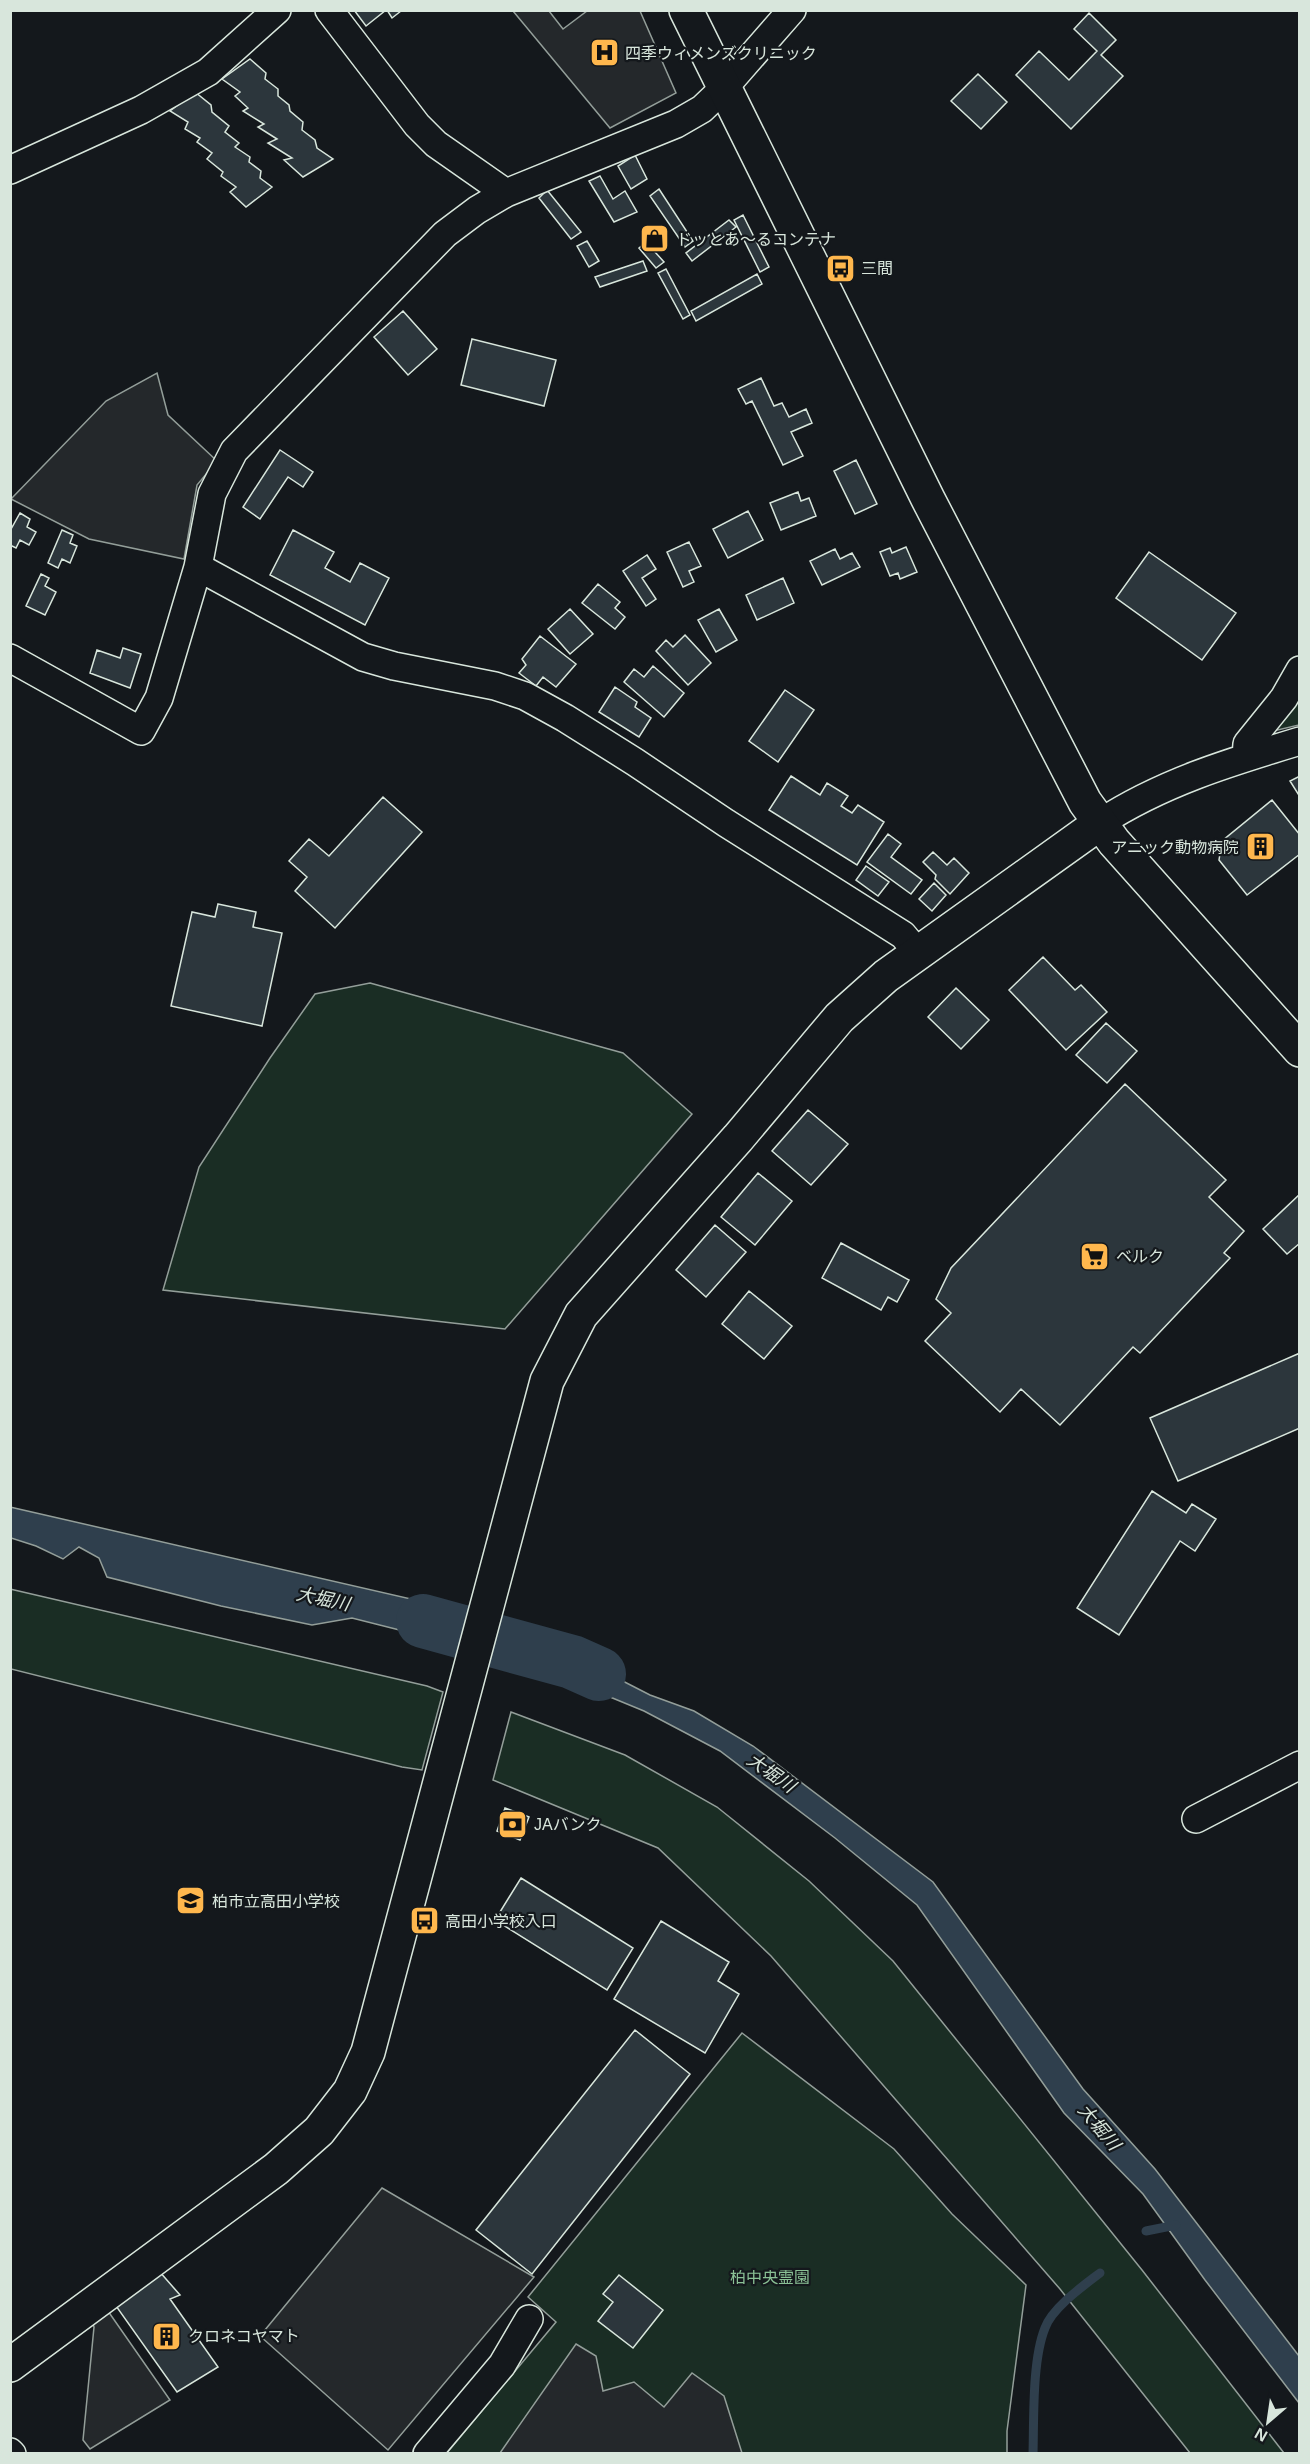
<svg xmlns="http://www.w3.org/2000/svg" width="1310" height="2464" viewBox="0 0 1310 2464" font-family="Arial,'Noto Sans JP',sans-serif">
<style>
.green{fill:#1a2d24;stroke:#939e99;stroke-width:1.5}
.parking{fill:#24282b;stroke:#939e99;stroke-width:1.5}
.water{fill:#2f3f4d;stroke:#939e99;stroke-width:1.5}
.pier{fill:#14181c;stroke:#939e99;stroke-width:1.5}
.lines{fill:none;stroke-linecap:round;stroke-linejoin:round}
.stream{stroke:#2f3f4d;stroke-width:9}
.river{stroke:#2f3f4d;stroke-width:54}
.building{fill:#2c363c;stroke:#d8e6dc;stroke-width:1.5}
.minor-casing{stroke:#d8e6dc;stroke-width:30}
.tertiary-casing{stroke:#d8e6dc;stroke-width:36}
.minor{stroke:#14181c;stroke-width:27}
.tertiary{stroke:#14181c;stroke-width:33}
.labels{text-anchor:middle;stroke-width:4.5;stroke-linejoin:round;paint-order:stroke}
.poi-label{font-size:16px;fill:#d8e6dc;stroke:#14181c;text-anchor:start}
.park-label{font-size:16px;fill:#8ac095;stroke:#14181c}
.water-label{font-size:18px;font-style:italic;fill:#d8e6dc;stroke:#14181c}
</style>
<rect width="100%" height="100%" fill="#14181c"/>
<path class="green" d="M 1299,695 L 1299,725 L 1265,733 Z
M 370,983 L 623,1053 L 692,1114 L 505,1329 L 163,1290 L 199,1167 L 270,1058 L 315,994 Z
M 10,1589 L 427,1686 L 443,1692 L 422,1770 L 402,1767 L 11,1669 Z
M 511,1712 L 625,1755 L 717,1807 L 809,1881 L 893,1961 L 1142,2270 L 1284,2453 L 1190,2453 L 1060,2289 L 771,1956 L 658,1848 L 493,1780 Z
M 742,2033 L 894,2149 L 952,2214 L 1026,2285 L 1007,2431 L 1007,2453 L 446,2454 L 556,2322 L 528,2297 Z"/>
<path class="parking" d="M 513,11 L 549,11 L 563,29 L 587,11 L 640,11 L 676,93 L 610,128 Z
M 157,373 L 168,415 L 217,461 L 197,485 L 184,559 L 89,539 L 11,499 L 106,401 Z
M 382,2188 L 534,2277 L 388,2450 L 260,2336 Z
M 101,2301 L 170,2400 L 90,2449 L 83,2440 L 94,2327 L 89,2312 Z
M 576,2344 L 596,2356 L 603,2391 L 634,2382 L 664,2407 L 692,2373 L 724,2396 L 742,2453 L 500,2453 Z"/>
<path class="water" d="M 10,1507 L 472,1613 L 463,1646 L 352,1618 L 312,1625 L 221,1606 L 107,1577 L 99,1558 L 79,1547 L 63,1559 L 36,1546 L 11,1538 Z
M 533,1635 L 650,1695 L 694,1711 L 753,1746 L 933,1882 L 1083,2089 L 1155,2169 L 1299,2356 L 1299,2403 L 1205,2280 L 1143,2194 L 1064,2113 L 917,1905 L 835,1838 L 720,1751 L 644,1711 L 525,1662 Z"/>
<path class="pier" d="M 461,1607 L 473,1610 L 462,1649 L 452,1646 Z"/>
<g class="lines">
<path class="stream" d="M 1146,2231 L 1176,2225
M 1033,2454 C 1034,2419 1032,2360 1045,2328 C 1052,2308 1083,2286 1100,2273"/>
<path class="river" d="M 423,1621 L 572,1662 L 599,1674"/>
</g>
<path class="building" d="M 354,10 L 386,10 L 366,26 Z
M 387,10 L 400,10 L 401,11 L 392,18 Z
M 1089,13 L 1116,40 L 1101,55 L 1123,76 L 1071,129 L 1016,75 L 1039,51 L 1069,80 L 1097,51 L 1074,29 Z
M 250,59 L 266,73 L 265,79 L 278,89 L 278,96 L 289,105 L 290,111 L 303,122 L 302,130 L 315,140 L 317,148 L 333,159 L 303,177 L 284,160 L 292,158 L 268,143 L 277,139 L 258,127 L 264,124 L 243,111 L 248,108 L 235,96 L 240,92 L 222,79 Z
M 978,74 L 1007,102 L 981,129 L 951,101 Z
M 195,92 L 211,105 L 212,112 L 229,126 L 225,132 L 239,143 L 235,147 L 250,157 L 249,162 L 261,171 L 260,178 L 272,187 L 246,207 L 230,192 L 236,187 L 221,176 L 223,172 L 207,159 L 212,153 L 197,142 L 200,138 L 185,129 L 188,122 L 170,111 Z
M 635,155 L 647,179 L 631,189 L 618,166 Z
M 600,176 L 613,199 L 625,191 L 637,212 L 614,222 L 589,181 Z
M 659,189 L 693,241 L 685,247 L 650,196 Z
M 547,190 L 581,232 L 571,239 L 539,198 Z
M 743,215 L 769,267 L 760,272 L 734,220 Z
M 729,220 L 736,227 L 692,261 L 686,253 Z
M 587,241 L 599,261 L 589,267 L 577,246 Z
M 646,242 L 664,262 L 656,268 L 639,248 Z
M 643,261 L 647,271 L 600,287 L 595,277 Z
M 666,269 L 690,315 L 683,319 L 658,273 Z
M 757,274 L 762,284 L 696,321 L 691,311 Z
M 403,311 L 437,349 L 408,375 L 374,337 Z
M 472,339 L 556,360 L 544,406 L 461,385 Z
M 761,378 L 774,406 L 782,403 L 789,417 L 806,409 L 812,423 L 791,432 L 803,456 L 783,465 L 752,401 L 746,404 L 738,389 Z
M 280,450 L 313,472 L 303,487 L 288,477 L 260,519 L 243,507 Z
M 856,460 L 877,504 L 855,514 L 834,471 Z
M 798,492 L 801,501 L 809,498 L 816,516 L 781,530 L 770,503 Z
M 748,511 L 763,540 L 728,558 L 713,529 Z
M 20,513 L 30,519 L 27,527 L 36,532 L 29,545 L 20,540 L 16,548 L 10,545 L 10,531 Z
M 62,530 L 73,535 L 70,543 L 77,546 L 70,563 L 62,559 L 58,568 L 48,563 Z
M 293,530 L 334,552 L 325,568 L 350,582 L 360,563 L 389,578 L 365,625 L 270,575 Z
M 689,542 L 701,566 L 689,571 L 694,582 L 683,587 L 667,552 Z
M 906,547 L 917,572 L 900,579 L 898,573 L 890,576 L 880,552 L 890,548 L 892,553 Z
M 835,549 L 840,559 L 852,553 L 860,567 L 822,585 L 810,561 Z
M 1149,552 L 1236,613 L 1202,660 L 1116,598 Z
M 647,555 L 656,569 L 642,578 L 656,599 L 646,606 L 623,571 Z
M 41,574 L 49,578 L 45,586 L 56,592 L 45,615 L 26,606 Z
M 783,578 L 794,603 L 757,620 L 746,595 Z
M 598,584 L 620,602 L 615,608 L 625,617 L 615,629 L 582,603 Z
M 570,609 L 593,634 L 570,654 L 548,629 Z
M 719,609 L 737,640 L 716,652 L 698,620 Z
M 685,635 L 711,663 L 688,685 L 656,651 L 666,640 L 673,647 Z
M 540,636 L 576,664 L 556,687 L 543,677 L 536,686 L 519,673 L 526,665 L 522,659 Z
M 123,648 L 141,654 L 130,688 L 90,673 L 97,650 L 120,658 Z
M 653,666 L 684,693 L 664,717 L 624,682 L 634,669 L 644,677 Z
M 615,687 L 637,702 L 635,707 L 651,718 L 639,737 L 599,712 Z
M 785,690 L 814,710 L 778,762 L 749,741 Z
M 791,776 L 820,795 L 827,783 L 848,796 L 841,806 L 852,813 L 858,805 L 884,822 L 857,865 L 769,810 Z
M 1300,776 L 1300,797 L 1290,781 Z
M 383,797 L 422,832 L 335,928 L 295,891 L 307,877 L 289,861 L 309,839 L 329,856 Z
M 1272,800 L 1300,835 L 1300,854 L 1247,895 L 1219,860 L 1222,841 Z
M 888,834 L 901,844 L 891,857 L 922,880 L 911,894 L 867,862 Z
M 933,852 L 947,865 L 954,858 L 969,873 L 950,894 L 935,879 L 936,875 L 923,862 Z
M 866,866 L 889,882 L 878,896 L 856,880 Z
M 934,883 L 946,895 L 932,911 L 919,899 Z
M 218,904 L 256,912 L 253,927 L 282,933 L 262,1026 L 171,1006 L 192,912 L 215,917 Z
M 1043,957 L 1075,990 L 1081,985 L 1107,1012 L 1066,1050 L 1009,990 Z
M 956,988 L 989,1020 L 961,1049 L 928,1017 Z
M 1106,1023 L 1137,1051 L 1107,1083 L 1076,1055 Z
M 1125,1084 L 1226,1180 L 1209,1197 L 1244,1231 L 1224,1253 L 1230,1258 L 1140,1353 L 1133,1347 L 1060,1425 L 1021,1389 L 1000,1412 L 925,1341 L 951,1313 L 936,1299 L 951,1268 Z
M 808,1110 L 848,1144 L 811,1185 L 772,1151 Z
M 758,1173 L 792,1201 L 755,1245 L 721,1217 Z
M 1300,1194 L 1300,1243 L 1287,1254 L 1263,1229 Z
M 715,1225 L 746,1252 L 706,1297 L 676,1270 Z
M 841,1243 L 909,1280 L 897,1302 L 888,1297 L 881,1310 L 822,1278 Z
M 749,1291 L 792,1326 L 764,1359 L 722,1324 Z
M 1300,1353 L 1300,1428 L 1178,1481 L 1150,1418 Z
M 1152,1491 L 1186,1513 L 1192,1504 L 1216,1519 L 1195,1551 L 1180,1541 L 1119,1635 L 1077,1608 Z
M 505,1808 L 529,1817 L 520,1840 L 497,1831 Z
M 521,1878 L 633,1948 L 607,1990 L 495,1920 Z
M 661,1921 L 729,1962 L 718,1981 L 739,1994 L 705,2053 L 614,1999 Z
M 635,2030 L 690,2074 L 532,2274 L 476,2230 Z
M 159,2271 L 180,2295 L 170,2299 L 218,2367 L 177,2392 L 116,2306 Z
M 619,2275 L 663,2310 L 633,2348 L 598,2321 L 613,2302 L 603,2294 Z"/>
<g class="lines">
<defs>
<path id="minor" d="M 329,10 L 417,125 L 436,144 L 506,193
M 10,170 L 141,110 L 208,72 L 277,10
M 198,567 L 363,657 L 394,666 L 495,686 L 525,696 L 565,718 L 635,762 L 726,823 L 903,935 L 918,953
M 10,658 L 141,731 L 159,698 L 198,567 L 212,494 L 234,451 L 445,234 L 477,210 L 506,193 L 676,124 L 702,109 L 723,89 L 792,10
M 1246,757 L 1247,744 L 1284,698 L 1300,670
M 1100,823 C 1161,783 1230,762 1300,741
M 1196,1819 L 1300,1765
M 10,2452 L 12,2454
M 427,2454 L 502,2365 L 529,2319"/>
<path id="tertiary" d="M 686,10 L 928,499 L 1085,802 L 1114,842 L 1300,1050
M 10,2365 L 276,2169 L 319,2131 L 350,2091 L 368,2052 L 547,1381 L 581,1315 L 738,1138 L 839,1018 L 886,976 L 1100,823"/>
</defs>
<use href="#minor" class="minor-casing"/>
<use href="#tertiary" class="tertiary-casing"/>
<use href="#minor" class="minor"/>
<use href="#tertiary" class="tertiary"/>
</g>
<defs>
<symbol id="hospital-square" viewBox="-11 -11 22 22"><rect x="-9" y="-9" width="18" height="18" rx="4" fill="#ffb74d" stroke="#14181c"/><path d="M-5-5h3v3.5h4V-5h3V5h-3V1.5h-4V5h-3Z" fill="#111"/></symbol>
<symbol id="shop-square" viewBox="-11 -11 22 22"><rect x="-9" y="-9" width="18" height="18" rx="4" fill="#ffb74d" stroke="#14181c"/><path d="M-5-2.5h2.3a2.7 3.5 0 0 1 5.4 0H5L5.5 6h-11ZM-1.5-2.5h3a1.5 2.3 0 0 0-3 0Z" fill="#111"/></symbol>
<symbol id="bus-square" viewBox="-11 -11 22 22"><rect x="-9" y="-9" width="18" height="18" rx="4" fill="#ffb74d" stroke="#14181c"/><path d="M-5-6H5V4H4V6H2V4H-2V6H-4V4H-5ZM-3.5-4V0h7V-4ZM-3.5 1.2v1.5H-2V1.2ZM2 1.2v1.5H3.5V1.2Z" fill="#111"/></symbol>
<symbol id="building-square" viewBox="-11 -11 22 22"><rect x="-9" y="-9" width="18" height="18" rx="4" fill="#ffb74d" stroke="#14181c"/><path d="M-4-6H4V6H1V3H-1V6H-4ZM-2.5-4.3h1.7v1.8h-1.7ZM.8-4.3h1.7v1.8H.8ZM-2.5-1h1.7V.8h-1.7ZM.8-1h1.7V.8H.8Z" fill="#111"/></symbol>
<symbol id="supermarket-square" viewBox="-11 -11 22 22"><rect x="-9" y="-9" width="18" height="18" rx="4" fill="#ffb74d" stroke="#14181c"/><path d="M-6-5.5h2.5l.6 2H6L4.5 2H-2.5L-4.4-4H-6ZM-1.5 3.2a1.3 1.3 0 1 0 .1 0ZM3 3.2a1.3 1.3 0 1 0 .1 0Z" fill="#111"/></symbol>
<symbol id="bank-square" viewBox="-11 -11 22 22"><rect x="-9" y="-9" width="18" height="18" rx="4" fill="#ffb74d" stroke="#14181c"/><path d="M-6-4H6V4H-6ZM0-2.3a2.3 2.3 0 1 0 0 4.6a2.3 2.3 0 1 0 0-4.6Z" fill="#111"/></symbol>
<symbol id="school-square" viewBox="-11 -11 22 22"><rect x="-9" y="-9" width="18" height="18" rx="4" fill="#ffb74d" stroke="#14181c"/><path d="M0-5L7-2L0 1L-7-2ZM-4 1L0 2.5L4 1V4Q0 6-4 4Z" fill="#111"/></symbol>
</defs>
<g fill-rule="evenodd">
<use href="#hospital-square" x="588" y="36" width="33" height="33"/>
<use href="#shop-square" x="638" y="222" width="33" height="33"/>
<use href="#bus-square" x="824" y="252" width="33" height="33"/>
<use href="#building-square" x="1244" y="830" width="33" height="33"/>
<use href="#supermarket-square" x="1078" y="1240" width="33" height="33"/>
<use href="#bank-square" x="496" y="1808" width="33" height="33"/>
<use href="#school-square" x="174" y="1884" width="33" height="33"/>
<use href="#bus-square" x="408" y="1904" width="33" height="33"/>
<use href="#building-square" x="150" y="2320" width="33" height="33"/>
</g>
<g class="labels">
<g class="poi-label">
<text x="625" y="59">四季ウィメンズクリニック</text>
<text x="676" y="245">ドッとあ〜るコンテナ</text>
<text x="861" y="274">三間</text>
<text x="1239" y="853" text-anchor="end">アニック動物病院</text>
<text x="1116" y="1262">ベルク</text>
<text x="534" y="1830">JAバンク</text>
<text x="212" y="1907">柏市立高田小学校</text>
<text x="445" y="1927">高田小学校入口</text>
<text x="188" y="2342">クロネコヤマト</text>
</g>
<g class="park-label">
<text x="770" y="2283">柏中央霊園</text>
</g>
<g class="water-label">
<text transform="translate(323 1599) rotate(12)" y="6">大堀川</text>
<text transform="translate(771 1773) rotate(35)" y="6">大堀川</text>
<text transform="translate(1099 2127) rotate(50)" y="6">大堀川</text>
</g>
</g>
<rect width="1310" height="2464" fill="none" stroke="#d8e6dc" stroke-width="24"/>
<g transform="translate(1268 2422) rotate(209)" stroke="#14181c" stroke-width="4.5" paint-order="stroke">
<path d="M0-4.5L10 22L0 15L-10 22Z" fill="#d8e6dc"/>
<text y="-9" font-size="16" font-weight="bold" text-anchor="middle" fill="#d8e6dc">N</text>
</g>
</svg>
